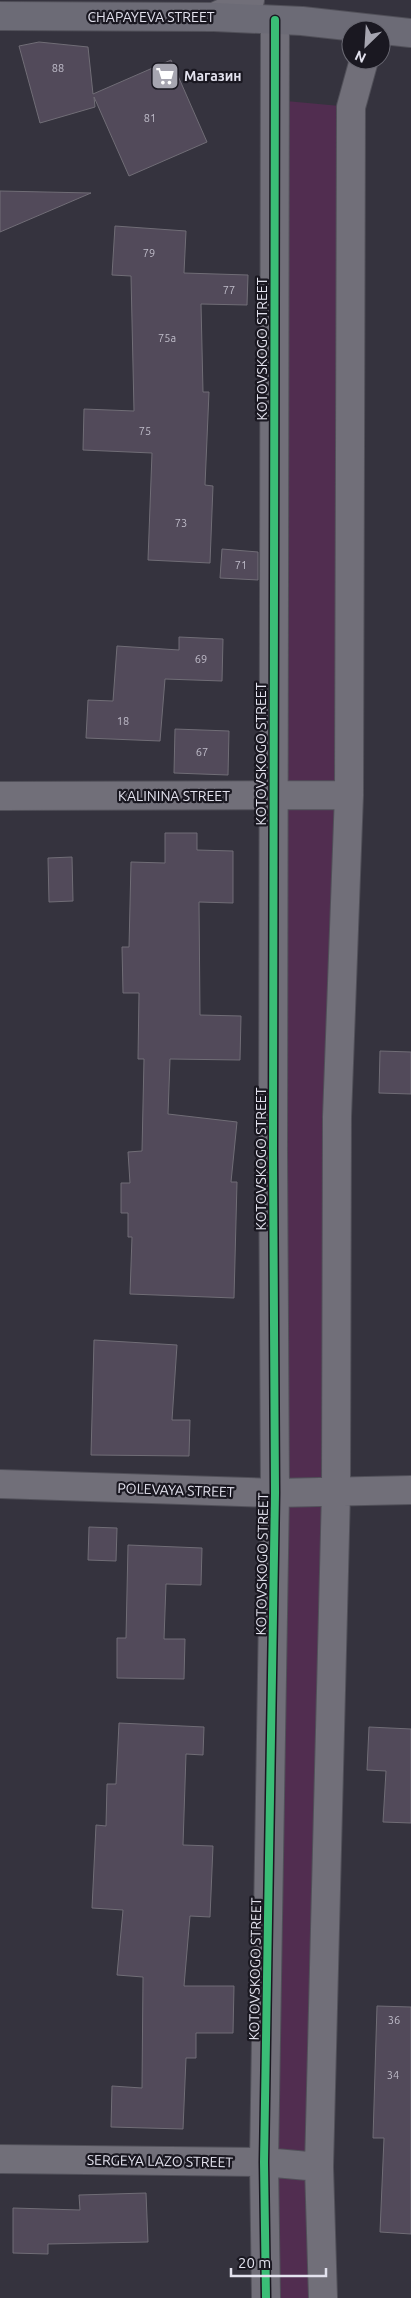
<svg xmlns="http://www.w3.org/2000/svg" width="411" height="2298" viewBox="0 0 411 2298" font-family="Ubuntu,sans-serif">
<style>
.green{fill:#512d50}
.building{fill:#524a5a;stroke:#706d76}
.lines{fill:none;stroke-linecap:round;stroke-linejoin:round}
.street-casing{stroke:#515059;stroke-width:30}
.secondary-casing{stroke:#515059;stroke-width:30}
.street{stroke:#716f79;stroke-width:28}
.secondary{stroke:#6c6b76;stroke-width:28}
.cycleway-casing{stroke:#1a1821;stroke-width:11}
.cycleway{stroke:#3abd76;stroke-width:8}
.labels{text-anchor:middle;stroke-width:4.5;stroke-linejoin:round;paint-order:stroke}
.number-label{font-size:11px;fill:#bfbcc9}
.street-label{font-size:14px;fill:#e3e2ee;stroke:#1a1821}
.poi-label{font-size:14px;font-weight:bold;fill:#e3e2ee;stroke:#1a1821;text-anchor:start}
</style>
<rect width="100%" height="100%" fill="#35333e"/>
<path class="green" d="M 275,100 L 351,107 L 323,2298 L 265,2298 Z"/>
<path class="building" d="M 39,42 L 88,47 L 93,94 L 171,60 L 207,142 L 129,176 L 94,97 L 95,107 L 40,123 L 19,46 Z
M 0,191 L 91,193 L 0,232 Z
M 115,226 L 186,231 L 184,273 L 248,275 L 247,305 L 201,304 L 203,392 L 209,392 L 205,485 L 213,486 L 210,563 L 148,560 L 152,453 L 83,450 L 84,409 L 134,411 L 131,276 L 112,275 Z
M 222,549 L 258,552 L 258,580 L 220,578 Z
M 179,637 L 223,639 L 222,681 L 165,679 L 160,741 L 86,738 L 88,700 L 113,701 L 117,646 L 179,650 Z
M 175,729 L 229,731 L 228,775 L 174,773 Z
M 165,833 L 197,833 L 197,850 L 233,851 L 233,903 L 199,902 L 200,1015 L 241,1016 L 240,1060 L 170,1059 L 168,1114 L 237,1122 L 231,1182 L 237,1182 L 234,1298 L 130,1294 L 132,1237 L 128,1237 L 128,1213 L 121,1213 L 121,1183 L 130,1183 L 128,1152 L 142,1151 L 144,1059 L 138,1059 L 139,993 L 123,993 L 122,947 L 129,947 L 131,862 L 165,863 Z
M 72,857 L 73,901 L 49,902 L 48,858 Z
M 380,1051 L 411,1052 L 411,1094 L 379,1093 Z
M 94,1340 L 177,1345 L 172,1420 L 190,1420 L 189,1456 L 91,1455 Z
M 89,1527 L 117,1528 L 116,1561 L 88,1560 Z
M 128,1545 L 202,1548 L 201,1585 L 166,1584 L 164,1639 L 185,1639 L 184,1679 L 117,1678 L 117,1638 L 126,1638 Z
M 119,1723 L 204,1727 L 203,1755 L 186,1754 L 183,1845 L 213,1846 L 210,1917 L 190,1916 L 184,1986 L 234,1986 L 233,2033 L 196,2033 L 196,2058 L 186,2058 L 183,2129 L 111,2127 L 112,2086 L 142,2088 L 143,1977 L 117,1975 L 123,1910 L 92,1908 L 96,1825 L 106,1826 L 107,1784 L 116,1784 Z
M 369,1727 L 411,1729 L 411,1823 L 383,1822 L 386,1771 L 367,1770 Z
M 377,2006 L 411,2007 L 411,2234 L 380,2232 L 384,2138 L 373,2138 Z
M 146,2193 L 148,2242 L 48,2244 L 48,2254 L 13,2253 L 13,2208 L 80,2210 L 79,2195 Z"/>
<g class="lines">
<defs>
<path id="street" d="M 214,17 L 250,0
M 0,796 L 349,795
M 0,1484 L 275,1493 L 411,1490
M 0,2159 L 264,2162 L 319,2167
M 266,2298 L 264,2162 L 275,1493 L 273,1151 L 275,20
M 323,2298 L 319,2167 L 336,1492 L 337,1117 L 349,795 L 351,107 L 364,60"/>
<path id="secondary" d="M 0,16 L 214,17 L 302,21 L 411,33"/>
</defs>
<use href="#street" class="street-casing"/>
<use href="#secondary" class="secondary-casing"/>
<use href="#street" class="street"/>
<use href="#secondary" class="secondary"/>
<defs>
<path id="cycleway" d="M 266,2298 L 264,2162 L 275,1493 L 273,1151 L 275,20"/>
</defs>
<use href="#cycleway" class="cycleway-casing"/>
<use href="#cycleway" class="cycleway"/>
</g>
<defs>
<symbol id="supermarket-square" viewBox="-11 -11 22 22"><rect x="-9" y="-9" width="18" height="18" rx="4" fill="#a6a5b0" stroke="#1a1821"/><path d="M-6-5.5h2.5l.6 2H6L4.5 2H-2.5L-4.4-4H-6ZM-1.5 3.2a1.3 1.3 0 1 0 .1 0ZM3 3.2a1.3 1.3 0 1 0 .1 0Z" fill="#fff"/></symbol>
</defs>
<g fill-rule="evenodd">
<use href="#supermarket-square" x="149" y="60" width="32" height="32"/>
</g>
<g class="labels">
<g class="number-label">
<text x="58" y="72">88</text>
<text x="150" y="122">81</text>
<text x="149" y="257">79</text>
<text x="229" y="294">77</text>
<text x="167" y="342">75а</text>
<text x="145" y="435">75</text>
<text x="181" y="527">73</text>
<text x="241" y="569">71</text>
<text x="201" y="663">69</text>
<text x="123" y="725">18</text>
<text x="202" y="756">67</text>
<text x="394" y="2024">36</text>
<text x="393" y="2079">34</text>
</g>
<g class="street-label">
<text x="151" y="22">CHAPAYEVA STREET</text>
<text transform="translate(262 349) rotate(-90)" y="5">KOTOVSKOGO STREET</text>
<text transform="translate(261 754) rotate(-90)" y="5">KOTOVSKOGO STREET</text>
<text x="174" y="801">KALININA STREET</text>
<text transform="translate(261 1159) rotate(-90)" y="5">KOTOVSKOGO STREET</text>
<text transform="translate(176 1490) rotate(2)" y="5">POLEVAYA STREET</text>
<text transform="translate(262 1564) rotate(-89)" y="5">KOTOVSKOGO STREET</text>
<text transform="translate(255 1969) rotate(-89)" y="5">KOTOVSKOGO STREET</text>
<text transform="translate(160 2161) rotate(1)" y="5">SERGEYA LAZO STREET</text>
</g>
<g class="poi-label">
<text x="184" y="81">Магазин</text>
</g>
</g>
<g transform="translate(366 45) rotate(205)"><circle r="24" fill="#1a1821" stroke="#6a6973"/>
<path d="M0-4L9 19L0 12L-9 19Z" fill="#a6a5b0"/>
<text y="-8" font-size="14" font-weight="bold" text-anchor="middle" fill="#e3e2ee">N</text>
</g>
<path d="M231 2268v8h95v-8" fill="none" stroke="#e3e2ee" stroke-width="2.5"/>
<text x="238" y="2268" font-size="15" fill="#e3e2ee" stroke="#1a1821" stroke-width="4" paint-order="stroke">20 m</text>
</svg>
